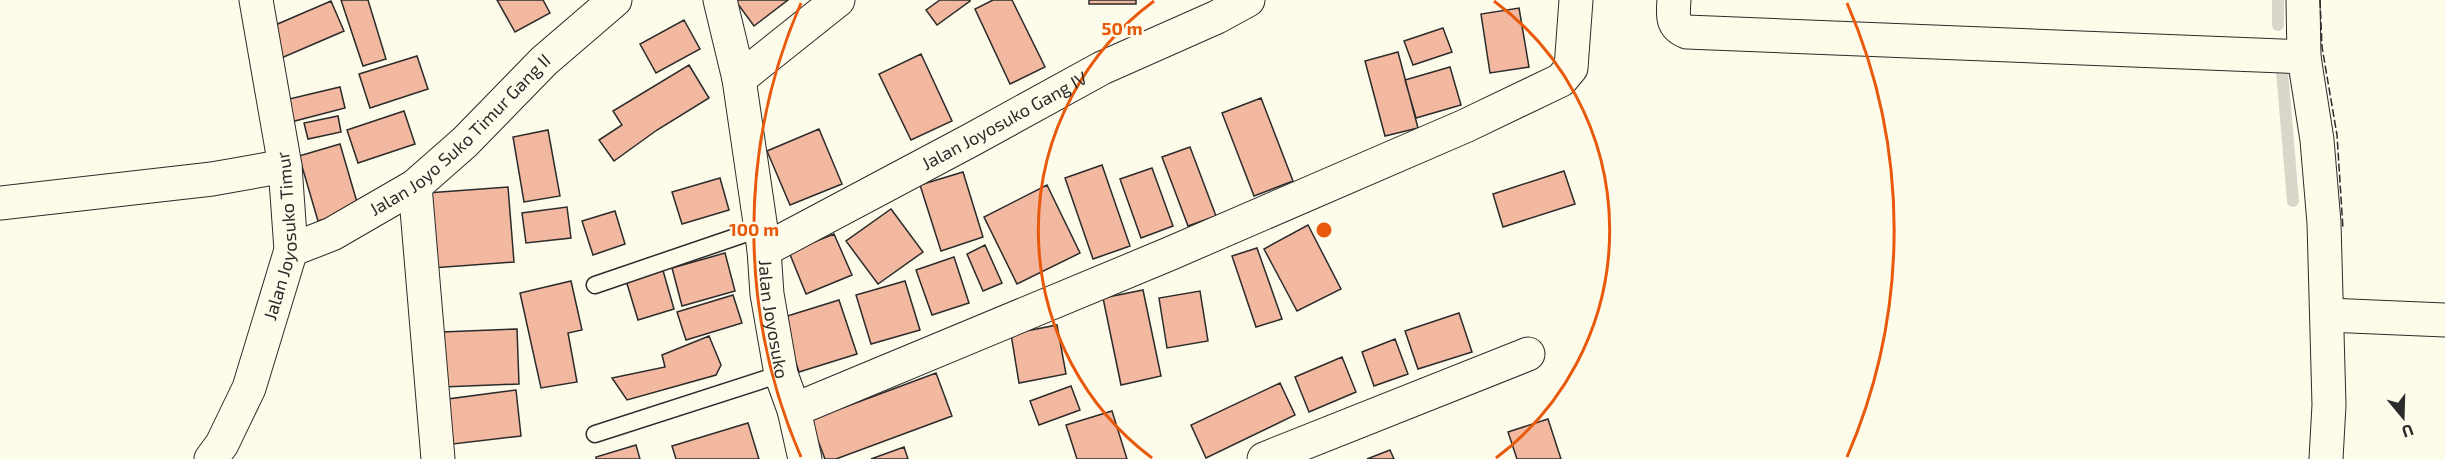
<svg xmlns="http://www.w3.org/2000/svg" width="2445" height="459" viewBox="0 0 2445 459" font-family="'Exo 2',sans-serif">
<style>
.lines{fill:none;stroke-linecap:round;stroke-linejoin:round}
.stream{stroke:#d8d7c9;stroke-width:12}
.building{fill:#f2b8a0;stroke:#2b2b2b;stroke-width:1.5}
.service-casing{stroke:#2b2b2b;stroke-width:19}
.minor-casing{stroke:#2b2b2b;stroke-width:35}
.service{stroke:#fdfbea;stroke-width:16}
.minor{stroke:#fdfbea;stroke-width:33}
.fence{stroke:#2b2b2b;stroke-width:1.5;stroke-dasharray:8 3;stroke-linecap:butt}
.ring{fill:none;stroke:#e8590c;stroke-width:3}
.labels{text-anchor:middle;stroke-width:4.5;stroke-linejoin:round;paint-order:stroke}
.street-label{font-size:18px;fill:#2b2b2b;stroke:#fdfbea}
.centre{fill:#e8590c;stroke:#fdfbea;stroke-width:3}
.ring-label{font-size:18px;text-anchor:middle;font-weight:bold;fill:#e8590c;stroke:#fdfbea;stroke-width:4.5;stroke-linejoin:round;paint-order:stroke}
</style>
<rect width="100%" height="100%" fill="#fdfbea"/>
<g class="lines">
<path class="stream" d="M 2278,0 L 2278,25
M 2282,71 L 2293,201"/>
</g>
<path class="building" d="M 341,0 L 368,0 L 386,59 L 363,66 Z
M 497,0 L 543,0 L 550,13 L 515,32 Z
M 735,0 L 788,0 L 754,26 Z
M 940,0 L 970,0 L 970,1 L 937,25 L 926,10 Z
M 993,0 L 1012,0 L 1045,67 L 1010,84 L 975,9 Z
M 1089,0 L 1136,0 L 1136,4 L 1089,4 Z
M 331,1 L 344,31 L 279,59 L 266,29 Z
M 1519,8 L 1529,67 L 1490,73 L 1481,14 Z
M 684,20 L 700,49 L 656,73 L 640,44 Z
M 1443,28 L 1452,52 L 1413,65 L 1404,41 Z
M 1398,52 L 1418,128 L 1385,136 L 1365,61 Z
M 921,54 L 952,121 L 911,140 L 879,74 Z
M 417,56 L 428,89 L 370,108 L 359,74 Z
M 689,65 L 709,98 L 657,130 L 614,161 L 599,140 L 622,125 L 613,111 Z
M 1450,67 L 1461,105 L 1416,118 L 1405,80 Z
M 340,87 L 345,108 L 291,122 L 285,100 Z
M 1261,98 L 1293,181 L 1254,196 L 1222,113 Z
M 404,111 L 415,144 L 358,163 L 347,130 Z
M 338,116 L 341,132 L 308,139 L 304,123 Z
M 819,129 L 842,184 L 790,205 L 767,151 Z
M 548,130 L 560,196 L 524,202 L 513,137 Z
M 340,144 L 359,209 L 318,221 L 299,156 Z
M 1190,147 L 1216,216 L 1188,226 L 1162,157 Z
M 1102,165 L 1130,246 L 1093,259 L 1065,178 Z
M 1152,168 L 1173,226 L 1141,238 L 1120,179 Z
M 1564,171 L 1575,204 L 1503,227 L 1493,194 Z
M 963,172 L 983,237 L 941,251 L 920,185 Z
M 720,178 L 729,210 L 682,224 L 672,192 Z
M 1047,185 L 1080,253 L 1017,284 L 984,217 Z
M 508,187 L 514,262 L 432,268 L 427,193 Z
M 567,207 L 571,238 L 526,243 L 522,213 Z
M 891,209 L 923,252 L 878,284 L 846,241 Z
M 615,211 L 625,244 L 593,255 L 582,221 Z
M 1308,225 L 1341,289 L 1297,311 L 1264,249 Z
M 834,234 L 852,275 L 806,294 L 789,252 Z
M 985,245 L 1002,283 L 983,291 L 967,254 Z
M 1257,248 L 1282,319 L 1256,327 L 1232,256 Z
M 725,253 L 735,291 L 682,306 L 672,268 Z
M 954,257 L 969,303 L 932,315 L 916,270 Z
M 662,267 L 674,309 L 638,320 L 625,277 Z
M 571,281 L 582,330 L 568,333 L 577,382 L 541,388 L 520,293 Z
M 905,281 L 920,330 L 871,344 L 856,295 Z
M 1143,290 L 1161,376 L 1121,385 L 1103,298 Z
M 1200,291 L 1208,341 L 1167,348 L 1159,298 Z
M 733,295 L 742,323 L 686,340 L 677,312 Z
M 839,300 L 857,354 L 799,372 L 781,318 Z
M 1459,313 L 1472,352 L 1418,369 L 1405,331 Z
M 1057,325 L 1066,374 L 1019,383 L 1011,334 Z
M 517,329 L 519,384 L 443,387 L 442,332 Z
M 709,336 L 721,365 L 716,375 L 627,400 L 612,378 L 665,367 L 662,355 Z
M 1395,339 L 1408,374 L 1374,386 L 1362,352 Z
M 1342,357 L 1356,392 L 1309,412 L 1295,377 Z
M 936,373 L 952,416 L 836,459 L 825,459 L 810,420 Z
M 1280,383 L 1295,415 L 1206,458 L 1191,425 Z
M 1071,386 L 1080,410 L 1039,425 L 1030,401 Z
M 516,390 L 521,436 L 453,444 L 448,399 Z
M 1112,411 L 1127,459 L 1077,459 L 1066,425 Z
M 1548,419 L 1561,459 L 1517,459 L 1508,432 Z
M 748,423 L 759,459 L 676,459 L 672,446 Z
M 636,445 L 640,459 L 596,459 L 596,457 Z
M 904,447 L 908,459 L 871,459 Z
M 1390,450 L 1394,459 L 1367,459 Z"/>
<g class="lines">
<defs>
<path id="service" d="M 595,285 L 759,229
M 595,434 L 781,374"/>
<g id="minor">
<path id="s1" d="M 720,0 L 739,79 L 764,250 L 767,294 L 781,374 L 794,410 L 805,459"/>
<path d="M 1674,0 C 1673,15 1671,26 1687,32 L 2304,57"/>
<path d="M 2303,0 L 2304,57 L 2317,140 L 2324,223 L 2329,405 L 2326,459"/>
<path d="M 739,79 L 838,0"/>
<path d="M 415,186 L 438,459"/>
<path d="M 0,203 L 212,179 L 285,166"/>
<path id="s2" d="M 291,250 L 332,234 L 415,186 L 465,142 L 544,61 L 615,0"/>
<path id="s3" d="M 764,250 L 971,140 L 1102,68 L 1217,17 L 1248,0"/>
<path d="M 2327,315 L 2445,320"/>
<path d="M 794,410 L 1169,254 L 1465,126 L 1561,80 L 1571,68 L 1576,0"/>
<path id="s4" d="M 211,459 L 222,444 L 249,388 L 291,250 L 285,166 L 256,0"/>
<path d="M 1264,459 L 1528,354"/>
</g>
</defs>
<use href="#service" class="service-casing"/>
<use href="#minor" class="minor-casing"/>
<use href="#service" class="service"/>
<use href="#minor" class="minor"/>
<path class="fence" d="M 2320,0 L 2322,47 L 2337,135 L 2343,229"/>
</g>
<g class="ring">
<path d="M1152 458A285 285 0 0 1 1154 1M1494 1A285 285 0 0 1 1496 458"/>
<path d="M801 457A570 570 0 0 1 801 3M1847 3A570 570 0 0 1 1847 457"/>
</g>
<g class="labels">
<g class="street-label">
<text dy="6" stroke="none"><textPath href="#s3" startOffset="273">Jalan Joyosuko Gang IV</textPath></text>
<text dy="6" stroke="none"><textPath href="#s2" startOffset="207">Jalan Joyo Suko Timur Gang II</textPath></text>
<text dy="6" stroke="none"><textPath href="#s4" startOffset="238">Jalan Joyosuko Timur</textPath></text>
<text dy="6" stroke="none"><textPath href="#s1" startOffset="324">Jalan Joyosuko</textPath></text>
</g>
</g>
<circle cx="1324" cy="230" r="9" class="centre"/>
<g class="ring-label">
<text x="1122" y="35">50 m</text>
<text x="754" y="236">100 m</text>
</g>
<g transform="translate(2403 417) rotate(161)" stroke="#fdfbea" stroke-width="4.5" paint-order="stroke">
<path d="M0-4.5L10 22L0 15L-10 22Z" fill="#2b2b2b"/>
<text y="-9" font-size="16" font-weight="bold" text-anchor="middle" fill="#2b2b2b">U</text>
</g>
</svg>
